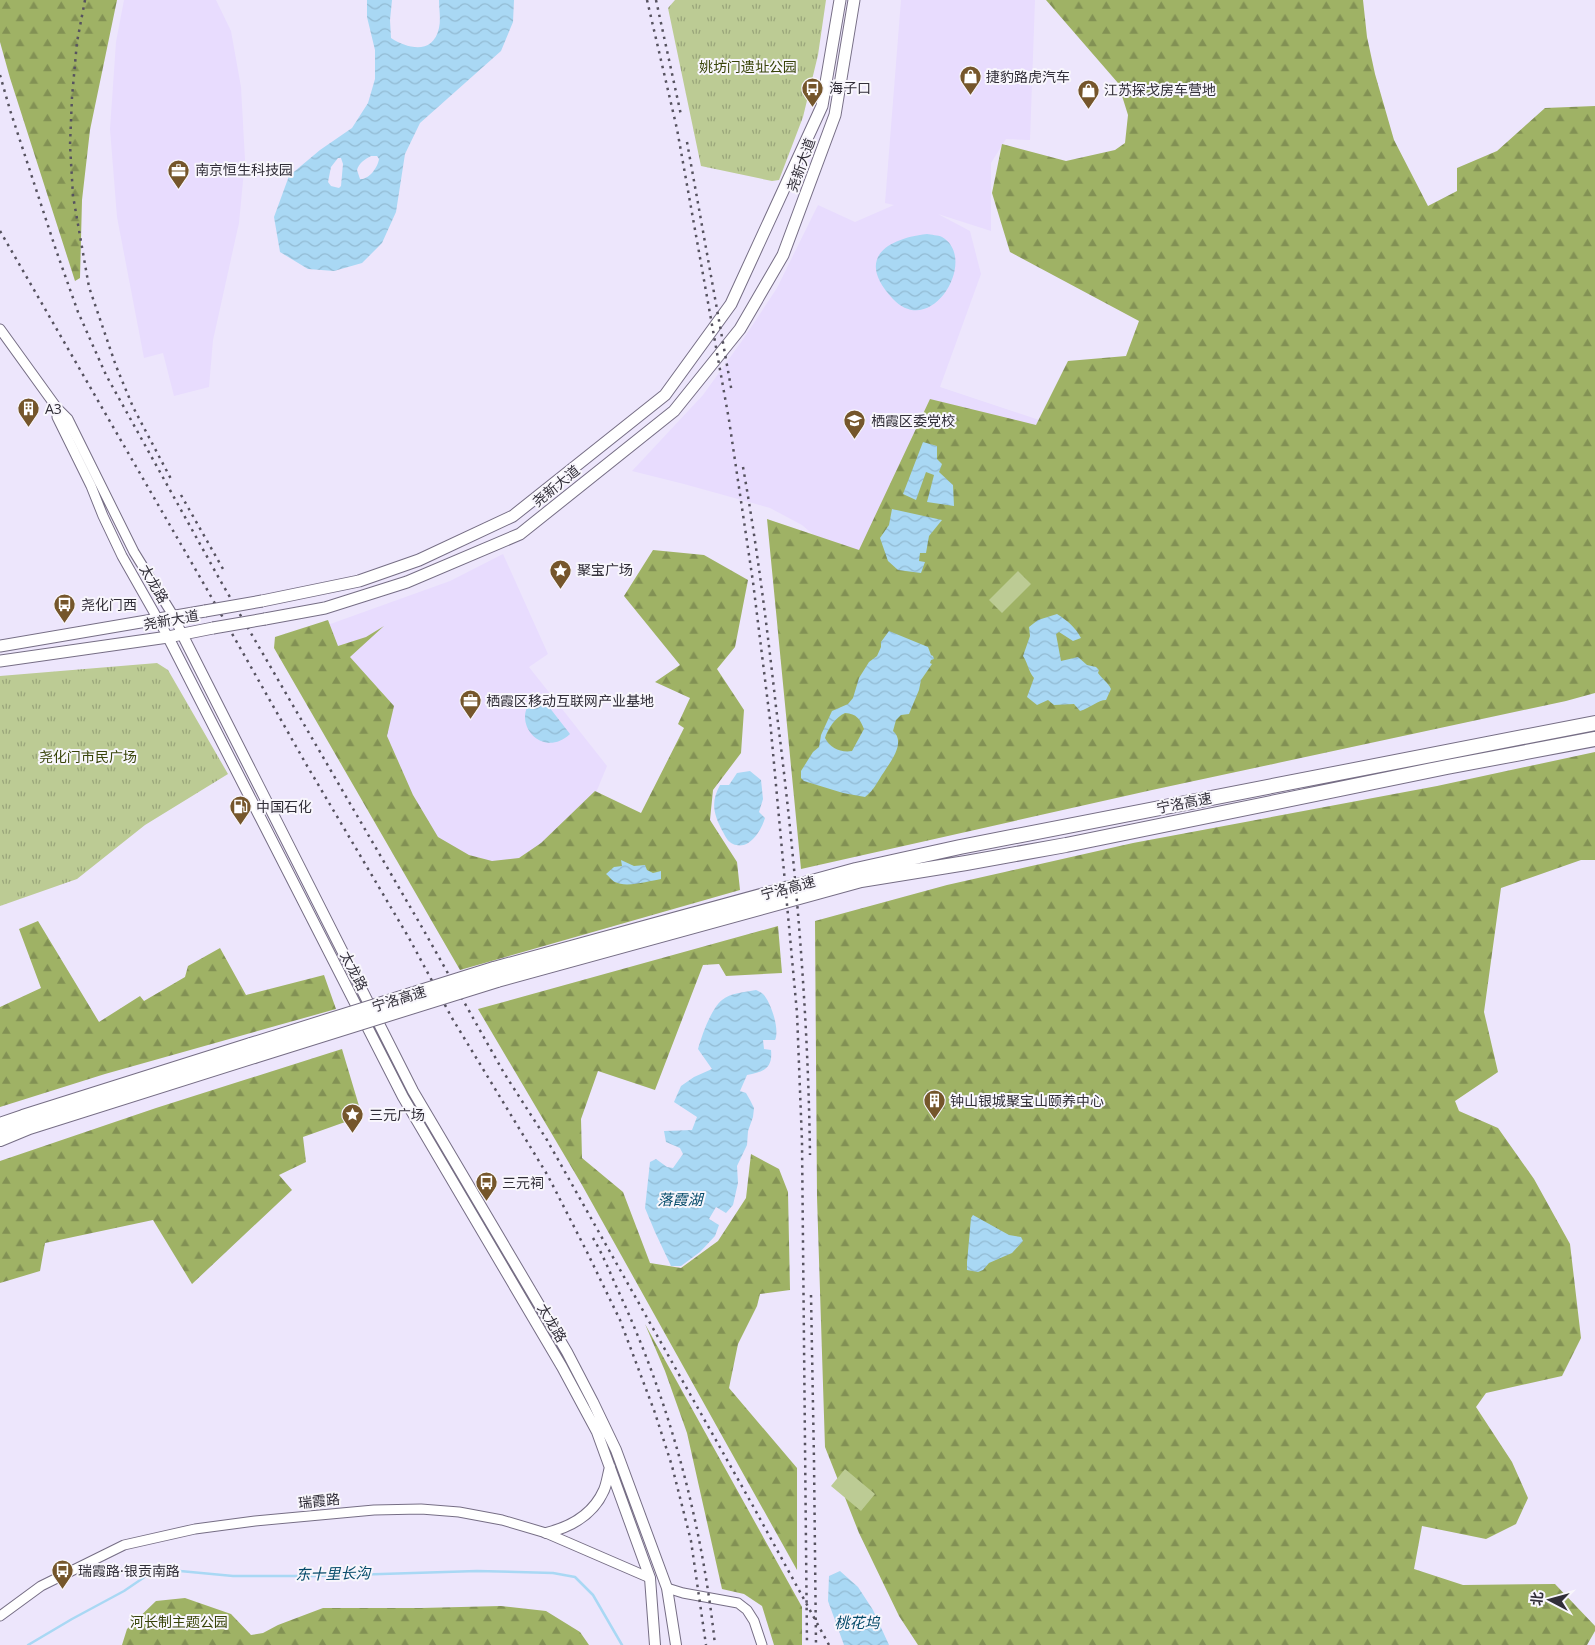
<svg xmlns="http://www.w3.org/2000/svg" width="1595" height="1645" viewBox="0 0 1595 1645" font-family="'Open Sans','Noto Sans SC',sans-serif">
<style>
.built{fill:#e8dcfe}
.forest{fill:url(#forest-firs)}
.park{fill:url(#park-tufts)}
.pitch{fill:#bccb94}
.water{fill:url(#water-waves);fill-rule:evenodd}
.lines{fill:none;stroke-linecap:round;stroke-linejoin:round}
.stream{stroke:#a9d8f4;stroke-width:2.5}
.tertiary-casing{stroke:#766e85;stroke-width:11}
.secondary-casing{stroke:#766e85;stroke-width:12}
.primary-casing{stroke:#766e85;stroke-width:13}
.motorway-casing{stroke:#766e85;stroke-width:16}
.tertiary{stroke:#fff;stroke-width:9}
.secondary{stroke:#fff;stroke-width:10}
.primary{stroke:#fff;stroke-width:11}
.motorway{stroke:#fff;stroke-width:14}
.rail{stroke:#56525f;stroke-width:2.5;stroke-dasharray:2.5 5;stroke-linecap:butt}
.primary-bridge-casing{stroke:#766e85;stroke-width:13;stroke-linecap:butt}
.motorway-bridge-casing{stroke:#766e85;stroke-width:16;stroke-linecap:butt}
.primary-bridge{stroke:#fff;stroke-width:11}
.motorway-bridge{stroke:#fff;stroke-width:14}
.labels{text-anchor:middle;stroke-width:4;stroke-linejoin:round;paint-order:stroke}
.park-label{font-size:14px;fill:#384409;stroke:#f8f6fc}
.poi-label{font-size:14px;fill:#312e38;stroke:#f8f6fc;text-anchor:start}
.street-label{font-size:14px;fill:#312e38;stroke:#f8f6fc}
.water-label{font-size:15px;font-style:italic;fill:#054b6a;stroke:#f8f6fc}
</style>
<defs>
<pattern id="forest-firs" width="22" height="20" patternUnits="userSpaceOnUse" patternTransform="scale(1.25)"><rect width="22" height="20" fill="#9fb265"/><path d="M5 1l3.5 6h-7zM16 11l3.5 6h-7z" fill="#829154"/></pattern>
<pattern id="park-tufts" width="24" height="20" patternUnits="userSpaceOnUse" patternTransform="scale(1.25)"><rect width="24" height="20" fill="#bccb94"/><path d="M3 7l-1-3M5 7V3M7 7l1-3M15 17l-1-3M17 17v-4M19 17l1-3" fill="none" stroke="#99a57a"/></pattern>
<pattern id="water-waves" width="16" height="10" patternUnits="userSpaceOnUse" patternTransform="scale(1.25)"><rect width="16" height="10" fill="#a9d8f4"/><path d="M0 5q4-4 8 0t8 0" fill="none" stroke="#92bad2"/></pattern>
</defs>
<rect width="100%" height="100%" fill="#ede6fc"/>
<path class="built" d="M 124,0 L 216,0 L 231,31 L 241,87 L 245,160 L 239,223 L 213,340 L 209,387 L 174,396 L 163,353 L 144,358 L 117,217 L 110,129 L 116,42 Z
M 901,0 L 1035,0 L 1030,140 L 1006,139 L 991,163 L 991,231 L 938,214 L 970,231 L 981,274 L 940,387 L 1054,425 L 849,566 L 802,525 L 770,508 L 684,484 L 632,471 L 703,395 L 744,338 L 777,288 L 818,205 L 855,222 L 894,205 L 885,203 Z
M 503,554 L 548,654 L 529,667 L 607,766 L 593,800 L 543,845 L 476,883 L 451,881 L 322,627 L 450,581 Z"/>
<path class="forest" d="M 0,0 L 117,0 L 90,130 L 82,200 L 80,278 L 75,281 L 10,78 L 0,42 Z
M 1046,0 L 1363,0 L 1367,37 L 1375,74 L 1394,140 L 1428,206 L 1457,191 L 1457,168 L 1497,151 L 1545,108 L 1595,106 L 1595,693 L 1566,701 L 1152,790 L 801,869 L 767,519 L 859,550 L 930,399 L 1036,425 L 1068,361 L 1126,356 L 1139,321 L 1010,252 L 992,193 L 1002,144 L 1066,161 L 1115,150 L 1125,143 L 1128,115 L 1118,83 Z
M 653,550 L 704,555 L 748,580 L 735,647 L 717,669 L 744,710 L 741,753 L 713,790 L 710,820 L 737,862 L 740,890 L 460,970 L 274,648 L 275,637 L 328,620 L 338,646 L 366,637 L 384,626 L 350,657 L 394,706 L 387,736 L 413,795 L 438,837 L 469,855 L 492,861 L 519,858 L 541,843 L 595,791 L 641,813 L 684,728 L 678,724 L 690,698 L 655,682 L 680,665 L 624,596 Z
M 1595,752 L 1595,860 L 1581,860 L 1501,888 L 1484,1012 L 1498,1072 L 1455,1101 L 1459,1111 L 1498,1128 L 1534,1179 L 1570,1244 L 1581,1338 L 1562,1376 L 1486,1393 L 1476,1407 L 1512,1462 L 1528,1498 L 1516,1524 L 1486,1539 L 1422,1526 L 1414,1569 L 1463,1585 L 1555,1584 L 1595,1626 L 1595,1631 L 1587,1645 L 918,1645 L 899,1616 L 859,1533 L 825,1447 L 817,1197 L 815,921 L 947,885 L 1133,843 L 1437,786 Z
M 38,921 L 99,1022 L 140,996 L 144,1001 L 185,977 L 188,966 L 220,948 L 246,995 L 324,975 L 336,1009 L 105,1074 L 0,1107 L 0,1007 L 41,988 L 19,929 Z
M 778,926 L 782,973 L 726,976 L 719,964 L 703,965 L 655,1090 L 598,1071 L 581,1119 L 582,1158 L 623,1192 L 650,1263 L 681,1268 L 718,1241 L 746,1198 L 751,1154 L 779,1169 L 788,1192 L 790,1290 L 760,1294 L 757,1306 L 738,1344 L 729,1388 L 797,1468 L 797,1570 L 582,1185 L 478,1009 Z
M 342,1049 L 362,1116 L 303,1137 L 306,1162 L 279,1175 L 292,1190 L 192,1284 L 153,1220 L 45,1243 L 40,1271 L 0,1283 L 0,1161 L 156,1108 Z
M 645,1324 L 802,1607 L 802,1645 L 774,1645 L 762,1606 L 744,1594 L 722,1589 L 687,1433 L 665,1371 Z
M 185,1598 L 231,1614 L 251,1635 L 263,1633 L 278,1625 L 323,1608 L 421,1608 L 501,1606 L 546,1611 L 580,1632 L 589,1645 L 122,1645 L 127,1629 L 156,1601 Z"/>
<path class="park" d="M 675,0 L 826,0 L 818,55 L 803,117 L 779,180 L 772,181 L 701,166 L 668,8 Z
M 157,663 L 168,670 L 228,774 L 145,825 L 77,879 L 0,906 L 0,676 Z"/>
<path class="pitch" d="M 1018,571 L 1031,584 L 1002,613 L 989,600 Z
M 845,1469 L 875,1494 L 861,1511 L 831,1486 Z"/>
<path class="water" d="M 367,0 L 392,0 L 390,20 L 391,38 C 408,49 433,55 439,28 C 441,19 439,9 439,0 L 514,0 L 513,22 L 501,51 L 420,123 L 405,154 L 396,212 L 382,243 L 362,263 L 334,271 L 308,269 L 280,252 L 274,217 L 289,176 L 320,150 L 352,128 L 368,103 L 375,79 L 375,50 L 367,17 ZM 371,156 L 377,156 L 379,159 C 378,167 369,180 360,179 L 357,170 C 359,163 365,159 371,156 ZM 338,158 L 341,158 L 343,164 L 341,186 L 339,188 L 331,186 L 328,182 L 331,167 Z
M 927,234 C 931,235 938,235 942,237 C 979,258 932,340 893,299 C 856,260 884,239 927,234 Z
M 923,442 L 937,446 L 937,459 L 942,464 L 939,472 L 953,485 L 954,506 L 927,502 L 934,475 L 926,472 L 916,500 L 903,494 Z
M 892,509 L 942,520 L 929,536 L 926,553 L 920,553 L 919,561 L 925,562 L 921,573 L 898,570 L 888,561 L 880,538 L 889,525 Z
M 1057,614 C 1068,621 1075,627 1081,638 L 1073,641 L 1059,632 L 1056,634 L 1061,661 L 1078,657 L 1087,665 L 1096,667 L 1099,670 L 1098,673 C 1102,679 1108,682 1111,689 L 1106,700 C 1098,700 1090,708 1080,711 L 1074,704 L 1054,705 L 1048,700 L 1037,705 L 1027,697 L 1034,678 C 1028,671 1028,663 1023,656 L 1030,636 L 1029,627 L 1038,620 Z
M 889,631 L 928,647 L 931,655 L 933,656 L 934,659 L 931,660 L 930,663 L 932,664 L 921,680 L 919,690 L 909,714 L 901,715 L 896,720 L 893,731 C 906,742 891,761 884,772 C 877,782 875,789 865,797 L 843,793 L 804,781 L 801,778 L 801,771 L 813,752 L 819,747 L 821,735 L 832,711 L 848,704 L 853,698 L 859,678 L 869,662 L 877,656 L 881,647 L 881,642 ZM 845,713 C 857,714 860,719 864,729 L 852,751 C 841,753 830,748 825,738 C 828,728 836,717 845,713 Z
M 539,694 L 570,734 C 540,762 505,716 539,694 Z
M 750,771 L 761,780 L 763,799 L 759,812 L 765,818 C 761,831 749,851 733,844 C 728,842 725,836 723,832 C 714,815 710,803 720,785 L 729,785 L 737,773 Z
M 621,860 L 634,866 L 645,865 L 647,870 L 653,873 L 661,871 L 661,879 C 649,881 626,888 615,882 C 612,881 609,876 606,874 L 614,867 L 622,866 Z
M 756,990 C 758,991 761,992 763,994 C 771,1002 780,1030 775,1040 L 763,1040 L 764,1049 L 771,1050 C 773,1069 763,1072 747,1075 L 740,1091 L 746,1093 L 750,1100 L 754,1108 L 753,1117 L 748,1131 L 747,1145 L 737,1166 L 738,1183 L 733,1205 L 726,1213 L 716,1207 L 709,1219 L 719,1225 L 715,1236 L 700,1252 L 681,1266 L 671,1266 L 655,1232 L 645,1208 L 650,1162 L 656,1159 L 667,1167 L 673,1168 L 683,1154 L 680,1148 L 666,1142 L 664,1131 L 692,1130 L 697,1117 L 674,1102 L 681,1086 L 694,1077 L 712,1069 L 698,1049 C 702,1035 711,1009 722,1000 C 730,993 745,992 756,990 Z
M 973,1215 L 1009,1235 L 1021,1237 L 1023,1241 L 1012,1253 L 989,1263 L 983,1270 L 978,1272 L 967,1270 L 967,1262 L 971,1218 Z
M 840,1571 L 858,1587 L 873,1610 L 889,1645 L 844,1645 L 828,1601 L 829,1576 Z"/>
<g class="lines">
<path class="stream" d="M 28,1645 L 72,1619 L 124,1591 L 149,1574 L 180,1571 L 233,1576 L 318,1576 L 477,1571 L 553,1573 L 575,1577 L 593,1595 L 622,1645"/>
<defs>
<path id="tertiary" d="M 0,329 L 57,408 L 68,419 L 134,552 L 174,617 L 182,634
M 57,408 L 57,417 L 91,486 L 103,516 L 122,556 L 168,637
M 667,1588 L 683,1593 L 738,1603 L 747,1610 L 754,1621 L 762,1645
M 0,1616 L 41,1586 L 124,1545 L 195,1529 L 255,1521 L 374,1510 L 421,1509 L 459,1512 L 502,1520 L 546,1533 L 650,1578"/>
<path id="secondary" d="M 182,634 L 413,1091 L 567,1352 L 593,1402 L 616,1450 L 667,1588 L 676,1645
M 168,637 L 403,1097 L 562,1367 L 597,1432 L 650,1578 L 655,1645
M 546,1533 C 571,1527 593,1515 604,1490 C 607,1483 608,1474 610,1467"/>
<path id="primary" d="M 262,601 L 359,581 L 419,560 L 513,516 L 665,395 L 731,304 L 822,106 L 840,0
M 265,619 L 325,608 L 407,582 L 520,534 L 674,411 L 740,329 L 783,255 L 835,115 L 854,0
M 0,646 L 205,611
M 0,661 L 168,637 L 213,628"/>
<path id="motorway" d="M 494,969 L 856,870 L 960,847 L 1595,723
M 497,980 L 861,880 L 966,863 L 1066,845 L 1447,767 L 1595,739
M 0,1125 L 23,1117 L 251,1045
M 0,1139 L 29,1127 L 254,1056"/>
</defs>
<use href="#tertiary" class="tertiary-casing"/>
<use href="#secondary" class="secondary-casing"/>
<use href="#primary" class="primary-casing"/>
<use href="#motorway" class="motorway-casing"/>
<use href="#tertiary" class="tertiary"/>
<use href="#secondary" class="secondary"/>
<use href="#primary" class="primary"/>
<use href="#motorway" class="motorway"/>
<path class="rail" d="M 85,0 L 77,42 L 72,97 L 70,145 L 73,196 L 89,287 L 116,366 L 133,407 L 171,479
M 647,0 L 677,129 L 729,420 L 753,582 L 770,720 L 797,1013 L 802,1142 L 807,1645
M 656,0 L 681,115
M 0,75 L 10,110 L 56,250 L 78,312 L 106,375 L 220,580 L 423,929 L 504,1073 L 547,1140 L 753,1506 L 829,1645
M 687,142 L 732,393
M 0,231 L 205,586 L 306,764 L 409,938 L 452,1018 L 548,1176 L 587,1252 L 620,1320 L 655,1413 L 672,1466 L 691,1541 L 706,1645
M 743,467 C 757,546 767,626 776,707 C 795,856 808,1005 810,1155
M 181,495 L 223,569
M 593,1238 C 602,1253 609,1270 616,1286 C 669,1399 702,1521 715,1645
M 811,1295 L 814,1461 L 816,1645"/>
<defs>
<path id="primary-bridge" d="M 205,611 L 262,601
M 213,628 L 265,619"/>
<path id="motorway-bridge" d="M 251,1045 L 494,969
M 254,1056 L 497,980"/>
</defs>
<use href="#primary-bridge" class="primary-bridge-casing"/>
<use href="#motorway-bridge" class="motorway-bridge-casing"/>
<use href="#primary-bridge" class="primary-bridge"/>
<use href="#motorway-bridge" class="motorway-bridge"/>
</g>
<defs>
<symbol id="shop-pin" viewBox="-11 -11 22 30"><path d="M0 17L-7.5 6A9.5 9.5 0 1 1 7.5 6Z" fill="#75562b" stroke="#f8f6fc"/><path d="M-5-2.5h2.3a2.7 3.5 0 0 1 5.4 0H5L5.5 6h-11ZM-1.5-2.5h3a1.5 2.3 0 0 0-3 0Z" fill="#fff"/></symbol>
<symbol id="bus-pin" viewBox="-11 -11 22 30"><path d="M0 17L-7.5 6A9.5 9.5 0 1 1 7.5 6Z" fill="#75562b" stroke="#f8f6fc"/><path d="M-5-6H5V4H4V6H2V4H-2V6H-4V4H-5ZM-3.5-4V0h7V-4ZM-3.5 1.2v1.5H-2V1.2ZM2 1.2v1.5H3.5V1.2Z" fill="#fff"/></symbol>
<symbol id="office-pin" viewBox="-11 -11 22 30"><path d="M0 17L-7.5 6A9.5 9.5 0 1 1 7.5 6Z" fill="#75562b" stroke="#f8f6fc"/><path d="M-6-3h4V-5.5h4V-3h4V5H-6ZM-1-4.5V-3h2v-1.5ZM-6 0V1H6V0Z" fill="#fff"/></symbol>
<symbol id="building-pin" viewBox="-11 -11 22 30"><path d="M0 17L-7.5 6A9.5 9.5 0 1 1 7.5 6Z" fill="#75562b" stroke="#f8f6fc"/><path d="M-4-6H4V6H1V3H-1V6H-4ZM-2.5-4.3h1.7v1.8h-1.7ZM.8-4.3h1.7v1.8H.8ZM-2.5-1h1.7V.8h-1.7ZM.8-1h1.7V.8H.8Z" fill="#fff"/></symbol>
<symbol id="school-pin" viewBox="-11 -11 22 30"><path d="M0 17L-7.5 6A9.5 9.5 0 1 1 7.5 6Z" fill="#75562b" stroke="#f8f6fc"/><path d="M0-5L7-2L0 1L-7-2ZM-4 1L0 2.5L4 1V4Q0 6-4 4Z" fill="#fff"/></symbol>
<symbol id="sight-pin" viewBox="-11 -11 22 30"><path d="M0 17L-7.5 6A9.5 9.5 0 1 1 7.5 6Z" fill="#75562b" stroke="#f8f6fc"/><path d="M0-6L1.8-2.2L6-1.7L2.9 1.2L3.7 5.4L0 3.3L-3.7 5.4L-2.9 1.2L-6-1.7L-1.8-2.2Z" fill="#fff"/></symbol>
<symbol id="fuel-pin" viewBox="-11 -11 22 30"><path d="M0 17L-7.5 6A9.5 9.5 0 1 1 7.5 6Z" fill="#75562b" stroke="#f8f6fc"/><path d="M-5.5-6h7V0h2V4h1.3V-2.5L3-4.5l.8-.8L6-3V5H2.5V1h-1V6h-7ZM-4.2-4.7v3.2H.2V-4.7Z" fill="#fff"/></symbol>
</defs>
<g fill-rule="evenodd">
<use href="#shop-pin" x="958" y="64" width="25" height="34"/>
<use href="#bus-pin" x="800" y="76" width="25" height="34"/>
<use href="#shop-pin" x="1076" y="78" width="25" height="34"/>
<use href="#office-pin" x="166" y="158" width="25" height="34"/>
<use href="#building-pin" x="16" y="396" width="25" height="34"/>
<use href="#school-pin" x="842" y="408" width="25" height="34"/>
<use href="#sight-pin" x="548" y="558" width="25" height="34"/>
<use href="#bus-pin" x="52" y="592" width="25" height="34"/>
<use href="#office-pin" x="458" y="688" width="25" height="34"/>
<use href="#fuel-pin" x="228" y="794" width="25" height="34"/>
<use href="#building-pin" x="922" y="1088" width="25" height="34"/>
<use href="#sight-pin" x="340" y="1102" width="25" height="34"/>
<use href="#bus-pin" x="474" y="1170" width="25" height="34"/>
<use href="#bus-pin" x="50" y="1558" width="25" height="34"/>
</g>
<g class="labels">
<g class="park-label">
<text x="748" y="72">姚坊门遗址公园</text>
<text x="88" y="762">尧化门市民广场</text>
<text x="179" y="1627">河长制主题公园</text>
</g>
<g class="poi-label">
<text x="986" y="82">捷豹路虎汽车</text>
<text x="829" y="93">海子口</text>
<text x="1104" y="95">江苏探戈房车营地</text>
<text x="195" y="175">南京恒生科技园</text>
<text x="45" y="414">A3</text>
<text x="871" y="426">栖霞区委党校</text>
<text x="577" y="575">聚宝广场</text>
<text x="81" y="610">尧化门西</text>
<text x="486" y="706">栖霞区移动互联网产业基地</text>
<text x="256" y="812">中国石化</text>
<text x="950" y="1106">钟山银城聚宝山颐养中心</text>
<text x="369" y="1120">三元广场</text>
<text x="502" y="1188">三元祠</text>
<text x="78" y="1576">瑞霞路·银贡南路</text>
</g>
<g class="street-label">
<text transform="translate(801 165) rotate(-70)" y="5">尧新大道</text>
<text transform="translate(556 486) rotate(-39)" y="5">尧新大道</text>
<text transform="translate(154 584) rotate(60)" y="5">太龙路</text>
<text transform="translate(171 620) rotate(-10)" y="5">尧新大道</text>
<text transform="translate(1184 803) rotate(-11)" y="5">宁洛高速</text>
<text transform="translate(788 888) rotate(-15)" y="5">宁洛高速</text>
<text transform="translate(354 971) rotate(63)" y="5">太龙路</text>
<text transform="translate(399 999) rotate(-17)" y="5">宁洛高速</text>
<text transform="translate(552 1323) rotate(59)" y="5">太龙路</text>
<text transform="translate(319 1501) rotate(-6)" y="5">瑞霞路</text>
</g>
<g class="water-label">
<text x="680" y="1205">落霞湖</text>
<text transform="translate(333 1574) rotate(-1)" y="5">东十里长沟</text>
<text x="857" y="1628">桃花坞</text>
</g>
</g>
<g transform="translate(1550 1600) rotate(276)" stroke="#f8f6fc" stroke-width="4" paint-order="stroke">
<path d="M0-4L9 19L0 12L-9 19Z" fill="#312e38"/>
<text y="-8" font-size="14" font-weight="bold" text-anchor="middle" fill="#312e38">北</text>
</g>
</svg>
